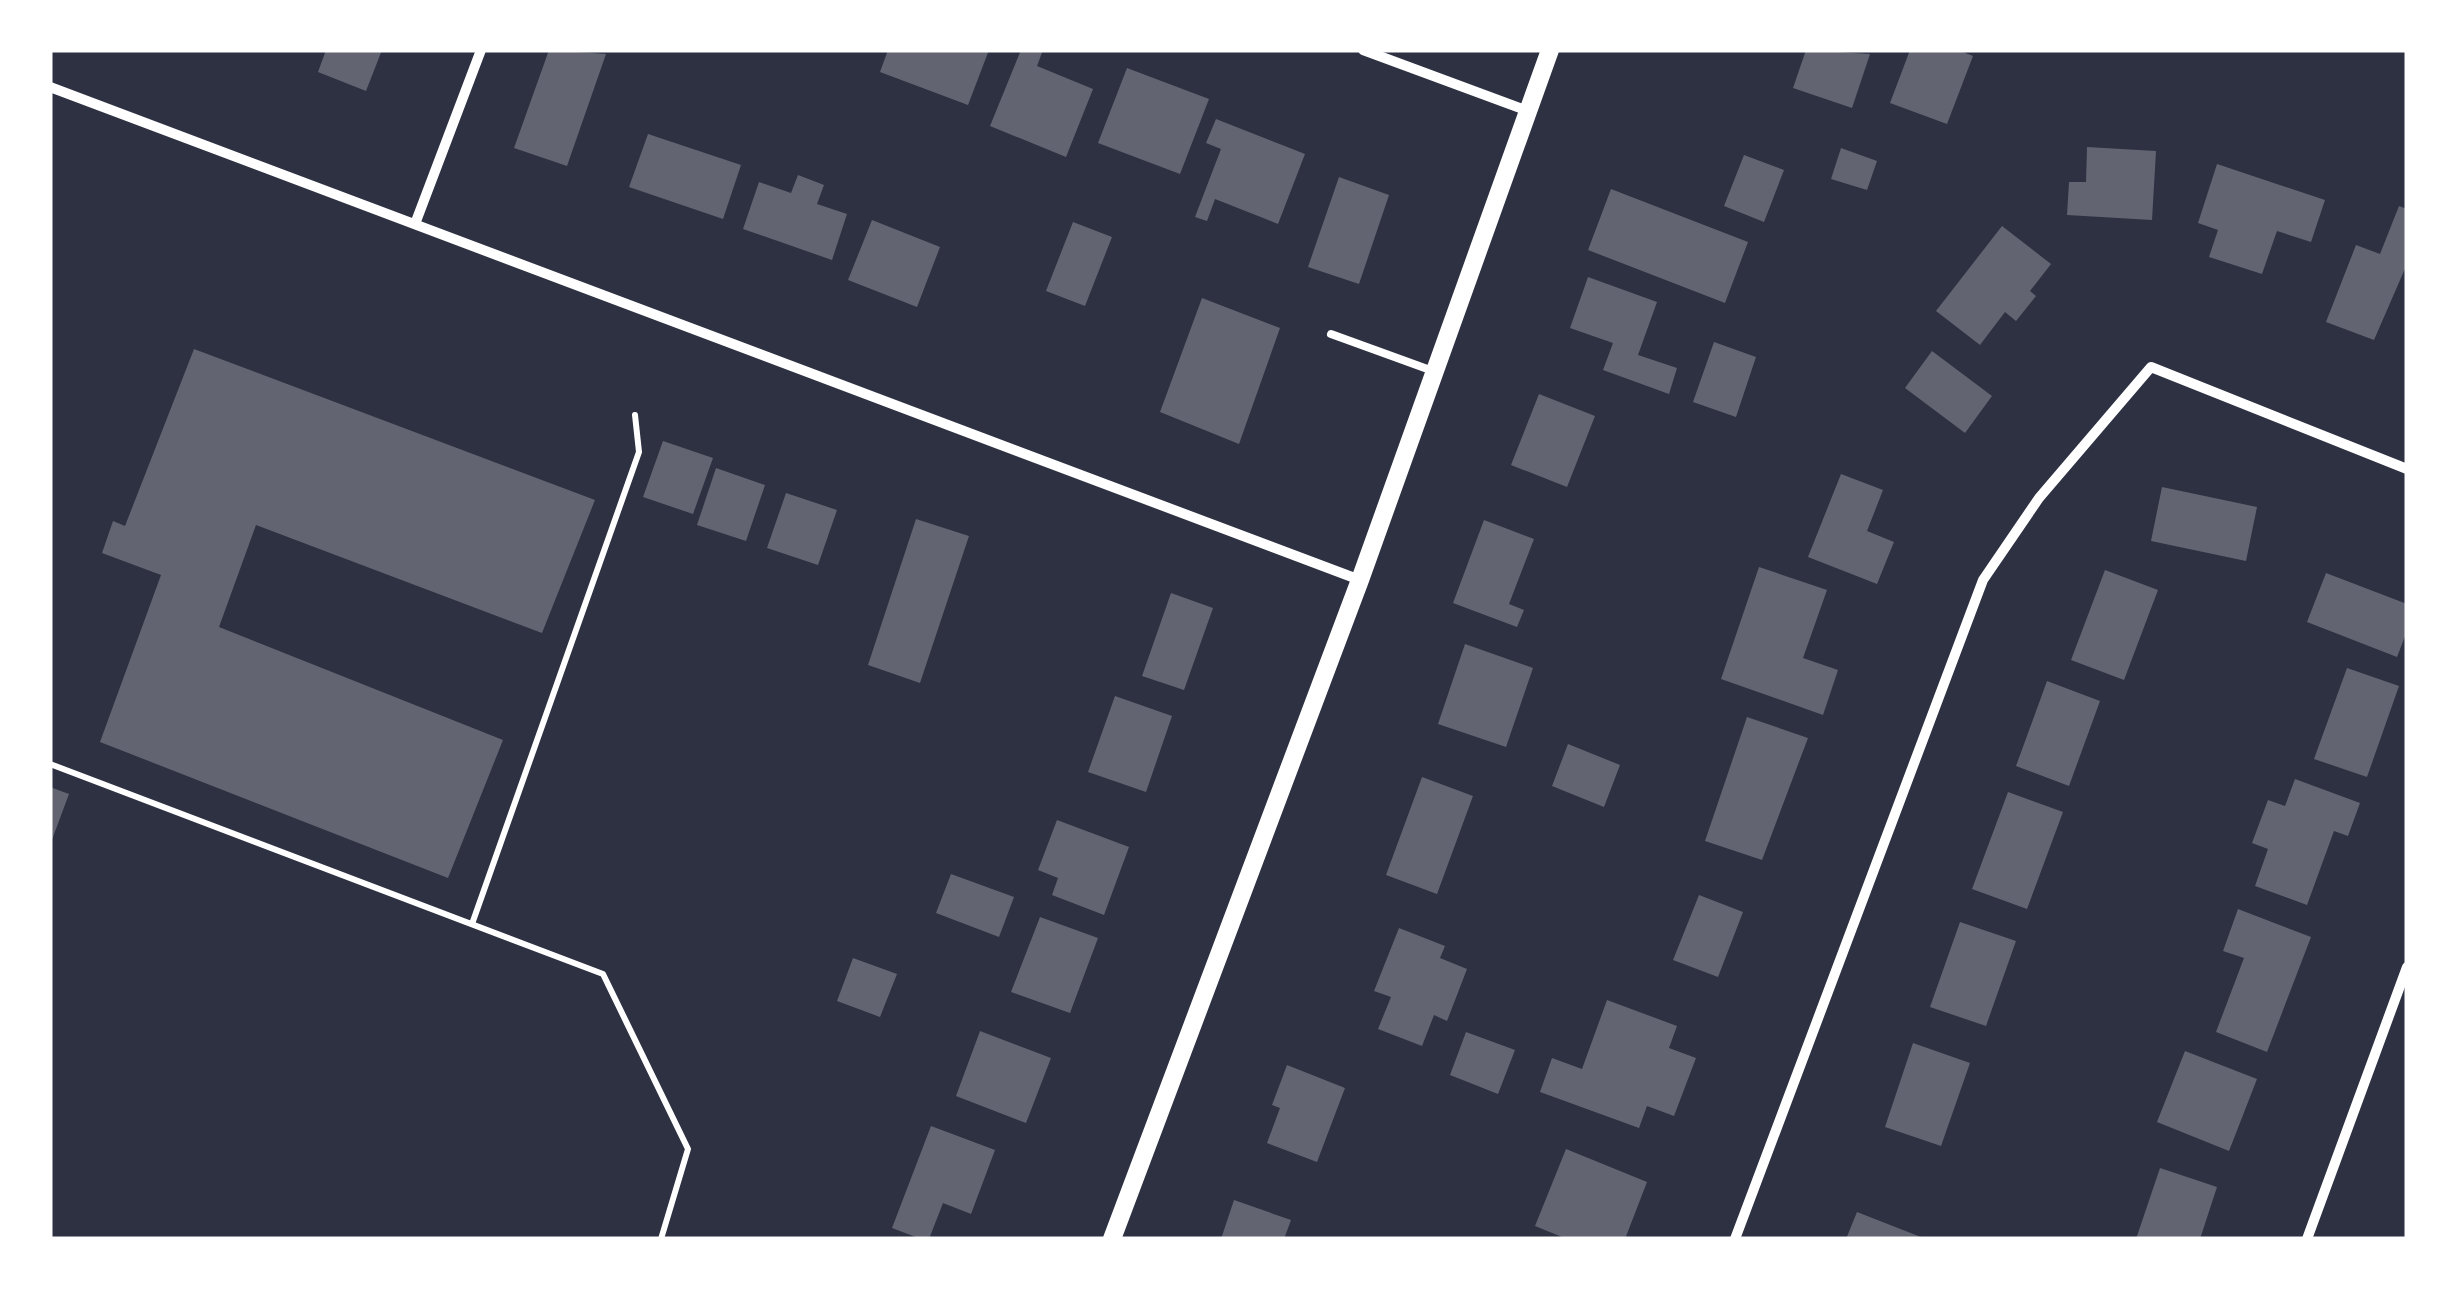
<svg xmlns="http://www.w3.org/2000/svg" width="2457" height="1289" viewBox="0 0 2457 1289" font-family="Cabin,sans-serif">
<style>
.building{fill:#626471}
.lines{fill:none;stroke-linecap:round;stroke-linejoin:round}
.path{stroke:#fff;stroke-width:6}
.service{stroke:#fff;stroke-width:8}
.minor{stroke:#fff;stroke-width:10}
.tertiary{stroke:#fff;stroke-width:18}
</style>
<rect width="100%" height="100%" fill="#2d3142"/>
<path class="building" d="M 326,50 L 382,50 L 366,91 L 318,72 Z
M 549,50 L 606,54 L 567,166 L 514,148 Z
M 888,50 L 989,50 L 968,105 L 880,72 Z
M 1021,50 L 1043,50 L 1037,66 L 1093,89 L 1066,157 L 990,126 Z
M 1806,50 L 1870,54 L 1852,108 L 1793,88 Z
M 1910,50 L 1958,50 L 1973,56 L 1947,124 L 1890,103 Z
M 1127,68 L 1209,99 L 1180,174 L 1098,143 Z
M 1216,119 L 1305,154 L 1278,224 L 1215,199 L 1207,221 L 1195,217 L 1221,149 L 1206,143 Z
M 648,134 L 741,165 L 723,219 L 629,187 Z
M 2087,147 L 2156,151 L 2152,220 L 2067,215 L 2069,182 L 2086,182 Z
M 1841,148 L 1877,161 L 1867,190 L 1831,179 Z
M 1744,155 L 1784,170 L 1764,222 L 1724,206 Z
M 2217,164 L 2325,200 L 2311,242 L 2277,231 L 2262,274 L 2209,257 L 2218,230 L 2198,223 Z
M 798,175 L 824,185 L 817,204 L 847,214 L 832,260 L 743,229 L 759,182 L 791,193 Z
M 1339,177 L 1389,195 L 1359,284 L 1308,267 Z
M 1611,189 L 1748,242 L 1725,303 L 1588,250 Z
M 2399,206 L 2407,209 L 2407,264 L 2374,340 L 2326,322 L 2356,245 L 2380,254 Z
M 872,220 L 940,247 L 917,307 L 848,280 Z
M 1073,222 L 1112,237 L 1085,306 L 1046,291 Z
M 2002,226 L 2051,264 L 2030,291 L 2036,296 L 2016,321 L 2005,312 L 1980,345 L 1936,311 Z
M 1588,277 L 1657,302 L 1638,355 L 1677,368 L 1669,394 L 1603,370 L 1613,343 L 1570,328 Z
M 1202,298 L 1280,328 L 1239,444 L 1160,412 Z
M 1714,342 L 1756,357 L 1736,417 L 1693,402 Z
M 194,349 L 595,500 L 542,633 L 256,525 L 219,627 L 503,740 L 448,878 L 100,742 L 161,575 L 102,553 L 113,521 L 125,526 Z
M 1932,351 L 1992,396 L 1965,433 L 1905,388 Z
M 1539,394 L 1595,416 L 1567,487 L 1511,465 Z
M 663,441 L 713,458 L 693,514 L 643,497 Z
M 716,468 L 765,485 L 746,541 L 697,525 Z
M 1841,474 L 1883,490 L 1867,531 L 1894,542 L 1877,584 L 1808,557 Z
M 2162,487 L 2257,507 L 2246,561 L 2151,541 Z
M 786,493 L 837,510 L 818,565 L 767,548 Z
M 916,519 L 969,536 L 920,683 L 868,665 Z
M 1484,520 L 1534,539 L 1509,604 L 1524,610 L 1517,627 L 1453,603 Z
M 1759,567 L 1827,590 L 1803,658 L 1838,670 L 1823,715 L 1721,679 Z
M 2105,570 L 2158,590 L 2124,680 L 2071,660 Z
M 2326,573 L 2407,604 L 2407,631 L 2397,657 L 2307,622 Z
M 1171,593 L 1213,608 L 1184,690 L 1142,676 Z
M 1465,644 L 1533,668 L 1506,747 L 1438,724 Z
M 2347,668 L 2399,686 L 2367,777 L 2314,759 Z
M 2047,681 L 2100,701 L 2069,786 L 2016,766 Z
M 1115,696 L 1172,716 L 1146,792 L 1088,772 Z
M 1747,717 L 1808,738 L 1762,860 L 1705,841 Z
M 1568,744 L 1620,765 L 1604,807 L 1552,786 Z
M 1422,777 L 1473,796 L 1437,894 L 1386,875 Z
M 2295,779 L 2360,803 L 2348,836 L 2334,831 L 2307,905 L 2255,886 L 2268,849 L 2252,843 L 2268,800 L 2285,806 Z
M 50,787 L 69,794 L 50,845 Z
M 2008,792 L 2063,812 L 2027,909 L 1972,889 Z
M 1057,820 L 1129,847 L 1104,915 L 1052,895 L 1058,878 L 1038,870 Z
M 951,874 L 1014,897 L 999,937 L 936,913 Z
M 1699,895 L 1743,912 L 1718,977 L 1673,960 Z
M 2238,909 L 2311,937 L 2267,1052 L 2216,1032 L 2244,958 L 2223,951 Z
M 1040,917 L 1098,938 L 1070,1013 L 1011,992 Z
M 1960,922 L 2016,941 L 1986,1026 L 1930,1007 Z
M 1399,928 L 1445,946 L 1440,958 L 1467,969 L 1447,1021 L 1434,1015 L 1422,1046 L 1378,1029 L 1391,997 L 1374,991 Z
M 853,958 L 897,974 L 880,1017 L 837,1001 Z
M 1607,1000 L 1677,1026 L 1669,1048 L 1696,1058 L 1674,1116 L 1647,1106 L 1639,1128 L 1540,1092 L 1552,1058 L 1582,1069 Z
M 980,1031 L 1051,1058 L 1026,1123 L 956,1096 Z
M 1466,1032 L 1515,1050 L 1498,1094 L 1450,1075 Z
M 1913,1043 L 1970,1063 L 1941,1146 L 1885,1127 Z
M 2185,1051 L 2257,1079 L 2229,1151 L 2157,1122 Z
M 1287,1065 L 1345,1088 L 1317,1162 L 1267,1143 L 1280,1108 L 1272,1105 Z
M 931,1126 L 995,1150 L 971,1214 L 943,1203 L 929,1239 L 921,1239 L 892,1228 Z
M 1566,1149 L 1647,1182 L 1625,1239 L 1567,1239 L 1535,1226 Z
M 2160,1168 L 2217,1187 L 2200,1239 L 2136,1239 Z
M 1234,1200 L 1291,1220 L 1284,1239 L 1221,1239 Z
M 1857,1212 L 1926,1239 L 1846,1239 Z"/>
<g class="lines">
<path class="path" d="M 50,764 L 603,974 L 688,1149 L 661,1239
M 472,924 L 639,452 L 635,415"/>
<path class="service" d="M 1331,334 L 1433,371"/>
<path class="minor" d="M 1363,50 L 1528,111
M 50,87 L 1360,580
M 415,224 L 481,50
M 1735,1239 L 1983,580 L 2039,498 L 2151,367 L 2407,469
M 2307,1239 L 2407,967"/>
<path class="tertiary" d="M 1112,1239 L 1360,580 L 1550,50"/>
</g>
<rect width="2457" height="1289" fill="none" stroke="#ffffff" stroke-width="105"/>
</svg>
